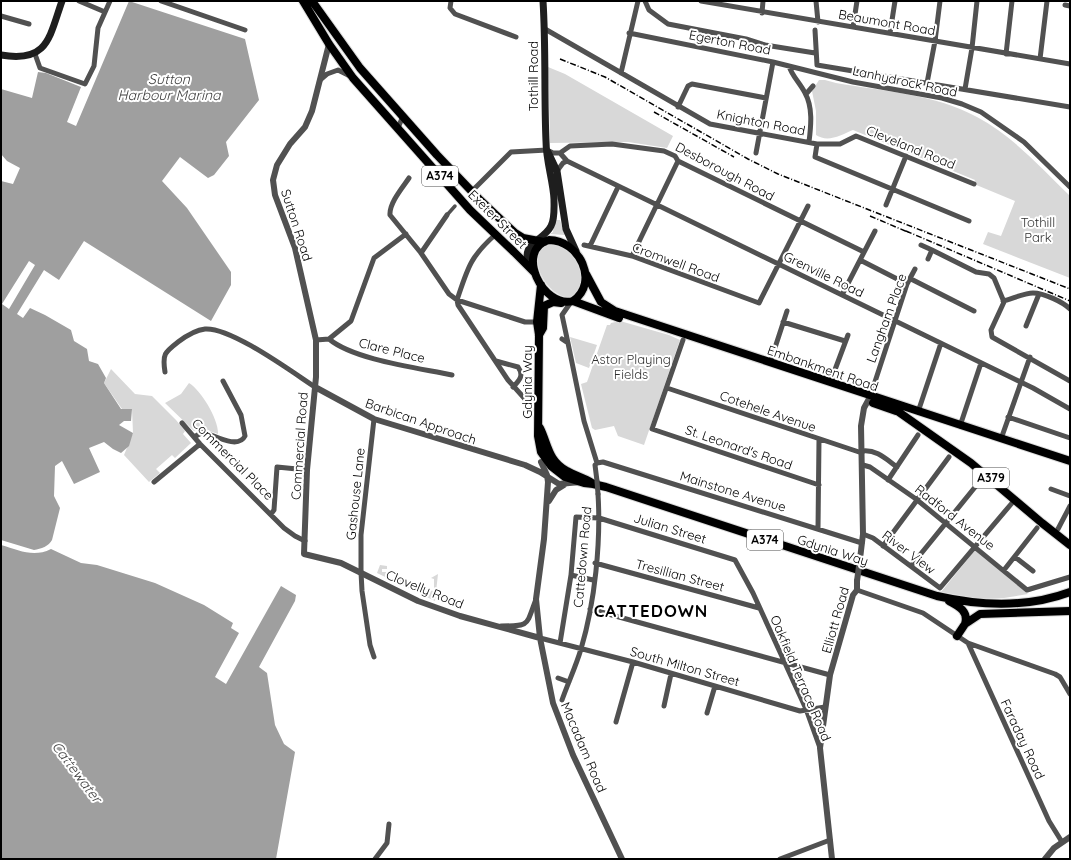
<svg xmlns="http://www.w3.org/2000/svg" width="1071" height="860" viewBox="0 0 1071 860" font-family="Quicksand,sans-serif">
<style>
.green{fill:#d8d8d8}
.water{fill:#9f9f9f;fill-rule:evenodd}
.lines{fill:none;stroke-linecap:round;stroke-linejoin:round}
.primary-casing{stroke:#dbdbdb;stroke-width:10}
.pedestrian{stroke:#515151;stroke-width:3.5}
.minor{stroke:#515151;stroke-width:5}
.tertiary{stroke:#515151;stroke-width:6}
.secondary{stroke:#1e1e1e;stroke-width:7}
.primary{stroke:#000;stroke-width:8}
.rail{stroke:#000;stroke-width:1.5;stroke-dasharray:6 2 1 2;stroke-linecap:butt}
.minor-bridge{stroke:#515151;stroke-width:5}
.tertiary-bridge{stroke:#515151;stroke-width:6}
.labels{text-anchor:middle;stroke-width:4;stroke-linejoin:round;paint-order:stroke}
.shield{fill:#fff;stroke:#4c4c4c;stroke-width:1}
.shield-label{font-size:12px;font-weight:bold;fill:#000}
.street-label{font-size:13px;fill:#000;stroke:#fff}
.park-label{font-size:13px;fill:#2f2f2f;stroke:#fff}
.water-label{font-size:14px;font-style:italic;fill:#404040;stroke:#fff}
.district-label{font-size:17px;font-weight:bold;letter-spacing:1px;fill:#000;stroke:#fff}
</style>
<rect width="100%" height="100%" fill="#fff"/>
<path class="green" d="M 548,67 L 565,74 L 673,136 L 667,148 L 628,142 L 550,143 Z
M 819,80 L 825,80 L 836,83 C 882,91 935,94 977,117 C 1013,136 1041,168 1070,196 L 1070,278 L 983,244 L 988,232 L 1001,236 L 1015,201 L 974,184 L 975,180 L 853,130 C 841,135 828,143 816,135 L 816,111 L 812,91 Z
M 554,220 L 560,220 L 565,235 L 550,234 L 553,232 Z
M 555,243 L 573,253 L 583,278 L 577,295 L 570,298 C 543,296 521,247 555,243 Z
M 620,321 L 669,335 L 680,340 L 644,445 L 618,436 L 614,426 L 595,430 L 592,428 L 581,384 L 587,382 L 607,325 L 610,325 L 611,323 Z
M 570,337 L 597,345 L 589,368 L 576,363 Z
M 111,369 L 135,394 L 152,396 L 176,420 L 185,431 L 183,434 L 191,443 L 175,458 L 172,455 L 156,469 L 160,473 L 149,482 L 124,455 L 133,433 L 132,409 L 122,409 L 104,383 Z
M 189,383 C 201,390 219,420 218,434 L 201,428 L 194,431 L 165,403 L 181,394 Z
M 976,549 L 1028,594 L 1004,598 L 980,599 L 941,592 Z
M 380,565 L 387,566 L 387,569 L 382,569 L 382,572 L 386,572 L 389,578 L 402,580 L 402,585 L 408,585 L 413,589 L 434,591 L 434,579 L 431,578 L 438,574 L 435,601 L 377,573 Z"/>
<path class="water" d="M 129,1 L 245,39 L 259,100 L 226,142 L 229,156 L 214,175 L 208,178 L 180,157 L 162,181 L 187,208 L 231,272 L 231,285 L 211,321 L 84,241 L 59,280 L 44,270 L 17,314 L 23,318 L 30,308 L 45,315 L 71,330 L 74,341 L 87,349 L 89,361 L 98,364 L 106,378 L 104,383 L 121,409 L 132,409 L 131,421 L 124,421 L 119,425 L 133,433 L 129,446 L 121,453 L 113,449 L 104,442 L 89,448 L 100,472 L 74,484 L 62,461 L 55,466 L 54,496 L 60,508 L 52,540 C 49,546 41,549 34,550 L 1,540 L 1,181 L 13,184 L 20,168 L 7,161 L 1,154 L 1,89 L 32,98 L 38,72 L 46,73 L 81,87 L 67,122 L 76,126 ZM 29,261 L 35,265 L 9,309 L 2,304 Z
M 1,545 C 19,550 33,558 51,549 L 81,563 L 97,565 L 155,583 L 204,605 L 233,623 L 231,628 L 239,633 L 215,677 L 226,684 L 281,586 L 296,595 L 295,601 L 259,667 L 267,673 L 275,725 L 284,744 L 295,752 L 276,859 L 1,859 Z"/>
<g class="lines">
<defs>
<path id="primary" d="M 303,1 L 329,44 L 353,78 L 470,210 L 514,252 L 535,273
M 312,1 L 360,68 L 437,155 L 480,200 L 515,233 L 523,238 L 544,242
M 549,240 C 579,240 600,282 573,301 C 543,309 514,250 549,240 Z
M 586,274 L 601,302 L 615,311 L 1070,461
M 541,285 L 537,322 L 539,335 L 538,436 L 541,452 L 551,466 L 565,477 L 584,483 L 593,484 L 606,487 L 937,596 C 981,606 1027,608 1070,592
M 573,301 L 619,318
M 539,335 L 543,328 L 544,306 L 553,302 L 561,303
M 873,403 L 896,411
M 893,408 L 971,463 L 1042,523 L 1070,545
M 540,428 C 548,444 548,461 567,471 C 575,476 584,477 592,483
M 949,601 C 958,606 969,611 965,624
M 957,636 L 965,624 L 980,614 L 1070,611"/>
</defs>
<use href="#primary" class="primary-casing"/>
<path class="pedestrian" d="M 447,215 L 455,206"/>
<path class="minor" d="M 79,1 L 105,12
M 161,1 L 245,30
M 451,1 L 450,8 L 455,14 L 516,37
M 645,1 L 649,10 L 668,24 L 746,39 L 765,45 L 815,53
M 701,1 L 1070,64
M 816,1 L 818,22
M 1065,5 L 1070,6
M 762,13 L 763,1
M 1,16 L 29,24
M 853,27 L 857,1
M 545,29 L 710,124 L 817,144 L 840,144 L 856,136 L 974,184
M 815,30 L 817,65
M 629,33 L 773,62 L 853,82 L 942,98 L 962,104 L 981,112 L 1024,142 L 1070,187
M 890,33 L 895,1
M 35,54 L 40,68 L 85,84 L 94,66 L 98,28 L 110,1
M 1006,54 L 1012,1
M 1040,59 L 1047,1
M 817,65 L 1070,107
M 789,66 C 792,76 800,83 805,93 C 813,107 811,126 809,142
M 621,73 L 638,1
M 320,80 L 327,74 L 338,70 L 350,76
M 927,83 L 935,41 L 940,1
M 965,89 L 972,48 L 977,1
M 806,94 L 813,86
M 678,107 L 688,86 L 692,84 L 766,98
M 398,128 L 403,116
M 817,144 L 815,157 L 969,221
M 560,153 L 567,161 L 1033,388 L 1070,409
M 756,153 L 773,62
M 557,171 L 563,163 L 567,161
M 409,178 C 403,187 389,203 390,215 L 421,253 L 449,294 L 457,300 L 525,322 L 537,322
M 472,191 L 511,152 L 547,150 L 553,153 L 560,153 L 570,146 L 612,144 L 664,151 L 675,156 L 678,161 L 864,252
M 886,205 L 906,156
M 496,234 C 470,257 468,267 457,300 L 458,305 L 508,380 L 525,399
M 584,245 L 632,256 L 759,303 L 808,206
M 921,245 L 932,250
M 590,246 L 618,187
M 421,253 L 447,215
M 632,256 L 678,161
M 928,259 L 932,250 L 976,272 L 989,274 L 994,278 L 1004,302 L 991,330 L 992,337 L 1070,381
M 860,260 L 907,284
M 911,279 L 974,311
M 842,295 L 875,231
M 1003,301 C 1012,299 1024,293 1033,293 C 1044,293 1063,302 1070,309
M 783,322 L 845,341
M 1026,326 L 1039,294
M 329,339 C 354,360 419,368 452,375
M 562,339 L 568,343 L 584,421 L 597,463 L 595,465 L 597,481
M 316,340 L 329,339 L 351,321 L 374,258 L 406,234
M 683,340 L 652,429 L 819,485
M 568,343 L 562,315 L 571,302
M 496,361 L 518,367 C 524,375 520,380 513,387
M 770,363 L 787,311
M 165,372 C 162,354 165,352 178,342 C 186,336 195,330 205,329 C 231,327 292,372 315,387
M 830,383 L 848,335
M 667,388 L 862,453
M 870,397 L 907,284 L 915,269
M 918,412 L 941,343
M 1008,417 L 1070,438
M 374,419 L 361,535 L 361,572 L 362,591 L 370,645 L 374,657
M 182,423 L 200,444 L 284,528 L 295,536 L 305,541
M 960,426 L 981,363
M 194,437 L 203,432 C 214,435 238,450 245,436 L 241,415 L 223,381
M 1001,439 L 1030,357
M 862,451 C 876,449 886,459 897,467
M 597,463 L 603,462 L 862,543
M 863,465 L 870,467 L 916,499 L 1027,590 L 1070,577
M 888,480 L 918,435
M 154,482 L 200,444
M 1051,489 L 1070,496
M 271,514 L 274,510 L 277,467 L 307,470
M 818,529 L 819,440
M 1058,529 L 1070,506
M 863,534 L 873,538 L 940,588 L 1012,503
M 883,546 L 949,457
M 1015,557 L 1033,571
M 595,563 L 759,608
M 911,566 L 980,481
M 1004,570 L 1037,528
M 571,575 L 593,580
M 857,590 L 923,613 L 968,643 L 1055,674 L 1060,677 L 1070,694
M 590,609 L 830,675
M 501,626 C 530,626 526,626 536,599
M 540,638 L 633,662 L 800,711 L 825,707
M 560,643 L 571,575 L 576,517 L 599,518 L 735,560 L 753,593 L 806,709 L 820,748
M 968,643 L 1049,821 L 1062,842
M 558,678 L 569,682
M 562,700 C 568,683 576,666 581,649 C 595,602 601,542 598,494
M 664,706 L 671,674
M 707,713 L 715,686
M 616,722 L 633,662
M 375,859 L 387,843 L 389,824
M 780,859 L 830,840"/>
<path class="tertiary" d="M 329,44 L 312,111 L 305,127 L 290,144 L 277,165 L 273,180 L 275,195 L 295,248 L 316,340 L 316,377 L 307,470 L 304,554 L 341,563 L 418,601 L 460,616 L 540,638
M 315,387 L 374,419 L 525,465 L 540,472 L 559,484 L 580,482
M 541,462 L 547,475 L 548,482 L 544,539 L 536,599 L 540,638 L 553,703 L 573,755 L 622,859
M 549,501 L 556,490 L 564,485
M 860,559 L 863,534 L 861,426 L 864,408 L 870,397
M 832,859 L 820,748 L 830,675 L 853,595 L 857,590 L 857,581
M 1045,859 L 1054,848 L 1070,837"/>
<path class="secondary" d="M 1,55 C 48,63 49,38 62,1
M 548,152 L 557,171 L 566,229 L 576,251
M 532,267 C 516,245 544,241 551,226 C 555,219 554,207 554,199 C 553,180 546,161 546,141 C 544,95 546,48 543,1"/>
<use href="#primary" class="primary"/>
<path class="rail" d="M 560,59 L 605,77 L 748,159 L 778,174 L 1070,289
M 654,112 L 734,157
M 870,216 L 910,233
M 906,231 L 1070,301"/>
<path class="minor-bridge" d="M 597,481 L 598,494"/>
<path class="tertiary-bridge" d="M 857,581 L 860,559"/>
</g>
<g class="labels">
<g class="shield">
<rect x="422" y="166" width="36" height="20" rx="3"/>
<rect x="973" y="468" width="36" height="20" rx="3"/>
<rect x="747" y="530" width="36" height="20" rx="3"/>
</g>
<g class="shield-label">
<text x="440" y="180">A374</text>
<text x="991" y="482">A379</text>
<text x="765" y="544">A374</text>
</g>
<g class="street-label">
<text transform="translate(887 22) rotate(10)" y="5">Beaumont Road</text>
<text transform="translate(730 42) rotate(11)" y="5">Egerton Road</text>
<text transform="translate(533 76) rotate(-90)" y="5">Tothill Road</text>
<text transform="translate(905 81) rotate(12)" y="5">Lanhydrock Road</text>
<text transform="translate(761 122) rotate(11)" y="5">Knighton Road</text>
<text transform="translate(911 147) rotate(22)" y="5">Cleveland Road</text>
<text transform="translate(725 171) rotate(28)" y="5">Desborough Road</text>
<text transform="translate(498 219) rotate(45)" y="5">Exeter Street</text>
<text transform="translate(297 225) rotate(72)" y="5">Sutton Road</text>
<text transform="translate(676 262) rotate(20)" y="5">Cromwell Road</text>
<text transform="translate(824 274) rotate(26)" y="5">Grenville Road</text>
<text transform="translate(886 318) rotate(-70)" y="5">Langham Place</text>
<text transform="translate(392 350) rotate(14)" y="5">Clare Place</text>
<text transform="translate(823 368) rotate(19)" y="5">Embankment Road</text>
<text transform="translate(527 382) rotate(-90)" y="5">Gdynia Way</text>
<text transform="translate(768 411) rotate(19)" y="5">Cotehele Avenue</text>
<text transform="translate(421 421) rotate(19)" y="5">Barbican Approach</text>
<text transform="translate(299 446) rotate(-86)" y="5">Commercial Road</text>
<text transform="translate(739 447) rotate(19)" y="5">St. Leonard's Road</text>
<text transform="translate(233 459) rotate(45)" y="5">Commercial Place</text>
<text transform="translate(733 491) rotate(17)" y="5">Mainstone Avenue</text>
<text transform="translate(355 494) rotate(-84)" y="5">Gashouse Lane</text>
<text transform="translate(955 517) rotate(38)" y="5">Radford Avenue</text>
<text transform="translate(670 528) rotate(17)" y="5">Julian Street</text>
<text transform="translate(833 550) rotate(18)" y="5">Gdynia Way</text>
<text transform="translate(909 552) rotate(37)" y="5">River View</text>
<text transform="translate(582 557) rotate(-85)" y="5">Cattedown Road</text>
<text transform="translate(680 575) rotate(15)" y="5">Tresillian Street</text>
<text transform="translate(425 589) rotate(22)" y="5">Clovelly Road</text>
<text transform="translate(835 620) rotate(-74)" y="5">Elliott Road</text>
<text transform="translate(685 666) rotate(16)" y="5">South Milton Street</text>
<text transform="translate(801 678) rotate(67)" y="5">Oakfield Terrace Road</text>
<text transform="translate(1023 739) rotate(65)" y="5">Faraday Road</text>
<text transform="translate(584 747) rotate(67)" y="5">Macadam Road</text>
</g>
<g class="park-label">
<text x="1038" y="227">Tothill<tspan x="1038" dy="15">Park</tspan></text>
<text x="631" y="364">Astor Playing<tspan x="631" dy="15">Fields</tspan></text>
</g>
<g class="water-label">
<text x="169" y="84">Sutton<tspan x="169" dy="16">Harbour Marina</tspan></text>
<text transform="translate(77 772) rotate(53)" y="5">Cattewater</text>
</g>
<g class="district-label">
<text x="651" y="617">CATTEDOWN</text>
</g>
</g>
<rect width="1071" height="860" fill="none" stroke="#000000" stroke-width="4"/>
</svg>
